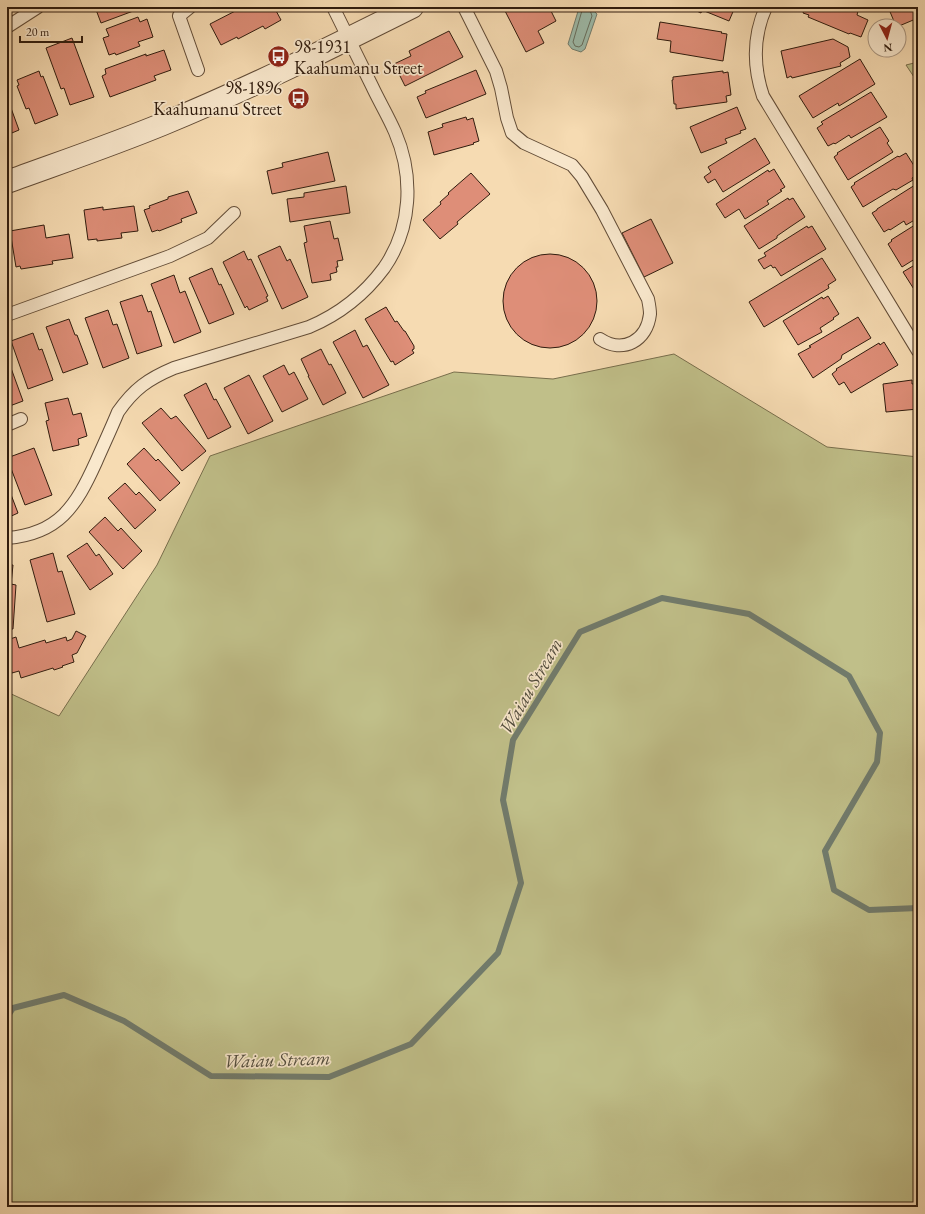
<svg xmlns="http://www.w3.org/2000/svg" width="925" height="1214" viewBox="0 0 925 1214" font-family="'EB Garamond',serif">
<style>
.green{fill:#c0bf89;stroke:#786e4c}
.water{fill:#9dbbaa;stroke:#717b6c}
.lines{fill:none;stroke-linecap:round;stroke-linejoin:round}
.shore{stroke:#666c5c;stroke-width:1}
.stream{stroke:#717b6c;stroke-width:6}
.building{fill:#de8e78;stroke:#301c0e}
.service-casing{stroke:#624c37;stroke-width:14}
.minor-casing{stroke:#624c37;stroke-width:24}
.service{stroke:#f9e8cd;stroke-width:12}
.minor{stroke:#f9e8cd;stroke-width:22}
.labels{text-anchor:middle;stroke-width:3.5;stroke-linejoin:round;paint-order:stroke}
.poi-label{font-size:18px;fill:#301c0e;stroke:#f9e8cd;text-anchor:start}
.water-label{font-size:19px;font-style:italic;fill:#514c3d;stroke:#f9e8cd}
</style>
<rect width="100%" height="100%" fill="#f6dbb2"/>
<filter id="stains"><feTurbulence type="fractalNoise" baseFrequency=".005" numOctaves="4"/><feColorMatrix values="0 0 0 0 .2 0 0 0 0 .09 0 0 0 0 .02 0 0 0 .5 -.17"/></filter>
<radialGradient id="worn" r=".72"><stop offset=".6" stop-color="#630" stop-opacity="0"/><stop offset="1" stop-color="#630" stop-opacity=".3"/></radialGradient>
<path class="green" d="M 918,62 L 918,83 L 906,65 Z
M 674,354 L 827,447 L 918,457 L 918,1207 L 7,1207 L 7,692 L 59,716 L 157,565 L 210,456 L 454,372 L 553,379 Z"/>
<path class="water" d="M 583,7 C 593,7 591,9 597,14 L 585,49 L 581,52 L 572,49 L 568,44 L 579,8 Z"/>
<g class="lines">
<path class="shore" d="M 583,7 L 573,42 L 575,46 L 579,47 L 582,45 L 592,16 L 589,7"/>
<path class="stream" d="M 7,1017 L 13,1008 L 64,995 L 124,1021 L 211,1076 L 329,1077 L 411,1044 L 498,953 L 521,883 L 503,800 L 513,740 L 580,632 L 662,598 L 749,614 L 849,676 L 880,733 L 877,762 L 825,851 L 834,890 L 869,910 L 918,908"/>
</g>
<path class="building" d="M 95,7 L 144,7 L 101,23 Z
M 243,7 L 274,7 L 281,20 L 265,29 L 263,26 L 238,39 L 237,37 L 221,45 L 210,24 Z
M 503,7 L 549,7 L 556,21 L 538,31 L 544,43 L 526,52 Z
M 688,7 L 735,7 L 729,21 L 702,10 L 701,13 Z
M 805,7 L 859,7 L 857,15 L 868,20 L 861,37 L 850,33 L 849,34 L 808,17 L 809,15 L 803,13 Z
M 888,7 L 918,7 L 918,18 L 899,26 L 896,26 Z
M 138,17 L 140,22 L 147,19 L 153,37 L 138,42 L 140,46 L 116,55 L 115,53 L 109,55 L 103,38 L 109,36 L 106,29 Z
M 660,22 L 722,32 L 721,33 L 727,34 L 723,61 L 670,52 L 671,41 L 657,39 Z
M 449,31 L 463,57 L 405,86 L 394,64 L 411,56 L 409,51 Z
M 72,38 L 94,97 L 70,105 L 64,88 L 61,89 L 46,48 Z
M 833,39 L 848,47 L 850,57 L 840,63 L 841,66 L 792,78 L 791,76 L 787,78 L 781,51 Z
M 164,50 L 171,70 L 154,76 L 156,80 L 110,97 L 102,76 L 106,74 L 105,69 L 146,54 L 146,56 Z
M 860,59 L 875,84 L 839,106 L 838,103 L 813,118 L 799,96 Z
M 476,70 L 486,94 L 426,118 L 417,97 L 426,93 L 425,91 Z
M 39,71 L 41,77 L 43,76 L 58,115 L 35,124 L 29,108 L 26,109 L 17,86 L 19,85 L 17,80 Z
M 723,71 L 723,73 L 728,72 L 731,95 L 726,96 L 727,102 L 676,109 L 676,104 L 674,104 L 672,80 L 673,80 L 673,77 Z
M 871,92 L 887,117 L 851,138 L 849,135 L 835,144 L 834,143 L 828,146 L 817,128 L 823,124 L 821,122 Z
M 7,97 L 19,130 L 7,135 Z
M 737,107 L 746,129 L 740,131 L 741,133 L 725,139 L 727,143 L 701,153 L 690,127 Z
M 466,117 L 467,120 L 473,118 L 479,141 L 473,143 L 474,144 L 434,155 L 428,132 L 443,127 L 442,124 Z
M 880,127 L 889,141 L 887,143 L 893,152 L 848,180 L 834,157 L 838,154 L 837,153 Z
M 755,138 L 770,163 L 723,192 L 715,179 L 708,183 L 704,177 L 711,172 L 708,167 Z
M 328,152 L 335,181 L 272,194 L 267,171 L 283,167 L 282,163 Z
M 906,153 L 918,172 L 918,174 L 912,178 L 913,180 L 896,190 L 893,189 L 863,207 L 851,187 L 855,184 L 854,183 L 898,156 L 899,157 Z
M 774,169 L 785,187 L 780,190 L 782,191 L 767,201 L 769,204 L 745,219 L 739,209 L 725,218 L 716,204 L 768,170 L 769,172 Z
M 471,173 L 490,194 L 457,222 L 458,224 L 440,239 L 423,220 L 441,204 L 440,202 L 449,194 L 448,193 Z
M 915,185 L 917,188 L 918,187 L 918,218 L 906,225 L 904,221 L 890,230 L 889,229 L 884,232 L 872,213 L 877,210 L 877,209 Z
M 346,186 L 350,213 L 290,222 L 287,199 L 304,197 L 304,193 Z
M 188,191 L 197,213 L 181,219 L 182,222 L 159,231 L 158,230 L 152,232 L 144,210 L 150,208 L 149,206 L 168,199 L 168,197 Z
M 788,198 L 789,200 L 793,198 L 805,217 L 790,227 L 777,236 L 777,238 L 759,249 L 744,226 Z
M 134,206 L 138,231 L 121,233 L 122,238 L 97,241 L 97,239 L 88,240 L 84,210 L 103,207 L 103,210 Z
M 651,219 L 673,263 L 644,277 L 622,233 Z
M 330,221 L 334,239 L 338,238 L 343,260 L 337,261 L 338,267 L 336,267 L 337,272 L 330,274 L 331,280 L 312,283 L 304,243 L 307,242 L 304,226 Z
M 918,223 L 918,257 L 902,267 L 888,244 L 892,241 L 891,240 Z
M 44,225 L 46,238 L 69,234 L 73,258 L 52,261 L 53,264 L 21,269 L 20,266 L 16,267 L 10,231 Z
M 807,226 L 808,228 L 812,226 L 826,249 L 781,276 L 775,267 L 773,268 L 771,265 L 764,269 L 758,260 L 766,256 L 764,253 Z
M 280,246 L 287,261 L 290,259 L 308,297 L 282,309 L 258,256 Z
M 244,251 L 248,260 L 251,259 L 268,296 L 266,297 L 268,301 L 249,310 L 247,306 L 245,308 L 223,262 Z
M503 301a47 47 0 1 1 94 0a47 47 0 1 1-94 0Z
M 822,258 L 836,280 L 828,285 L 829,288 L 764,327 L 749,302 Z
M 918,263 L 918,294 L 917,294 L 903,272 Z
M 212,268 L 219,285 L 221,284 L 234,314 L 209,324 L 189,278 Z
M 174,275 L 180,293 L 185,291 L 201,332 L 174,343 L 151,284 Z
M 142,295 L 148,312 L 151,311 L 162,346 L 137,354 L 120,302 Z
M 828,296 L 839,314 L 833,318 L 834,319 L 820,328 L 822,332 L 798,345 L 783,321 L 822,297 L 823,299 Z
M 386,307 L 395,322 L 397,321 L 404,331 L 405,331 L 414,346 L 414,349 L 412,350 L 414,353 L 395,365 L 393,361 L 391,362 L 365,319 Z
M 108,310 L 113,325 L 117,324 L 129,358 L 103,368 L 85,318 Z
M 858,317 L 871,338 L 842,355 L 841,359 L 813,378 L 798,354 L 811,347 L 809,346 Z
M 69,319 L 75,335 L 77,335 L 88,364 L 63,373 L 46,327 Z
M 355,330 L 363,347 L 367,345 L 389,385 L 363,398 L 333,342 Z
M 33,333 L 39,350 L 42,349 L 53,380 L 28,389 L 11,341 Z
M 884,342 L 898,365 L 851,393 L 844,382 L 839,385 L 832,374 L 837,370 L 836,369 L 879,343 L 880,345 Z
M 321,349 L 329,365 L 331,364 L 346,393 L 323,405 L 308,376 L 309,376 L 301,359 Z
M 7,357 L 23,401 L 7,407 Z
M 284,365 L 289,375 L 294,372 L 308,399 L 282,412 L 263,376 Z
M 249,375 L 273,421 L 248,434 L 224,388 Z
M 912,380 L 912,384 L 918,383 L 918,409 L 886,412 L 883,384 Z
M 206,383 L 214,400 L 216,399 L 231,427 L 208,439 L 184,395 Z
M 68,398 L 73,415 L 81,413 L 87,436 L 78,439 L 79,445 L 53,451 L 46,421 L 49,420 L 45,403 Z
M 161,408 L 171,419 L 176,416 L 206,451 L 182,471 L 142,423 Z
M 34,448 L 52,495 L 25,505 L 7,458 Z
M 144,448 L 156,461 L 158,459 L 180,483 L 160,501 L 127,464 Z
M 125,483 L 136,495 L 139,492 L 156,510 L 135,529 L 108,498 Z
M 7,484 L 18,513 L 7,518 Z
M 105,517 L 118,531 L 121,528 L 142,551 L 123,569 L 89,532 Z
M 87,543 L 96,556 L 99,554 L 113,574 L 90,590 L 67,556 Z
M 53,553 L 58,572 L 62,571 L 75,614 L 47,622 L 30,560 Z
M 7,565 L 13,565 L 11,584 L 16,585 L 13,629 L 7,629 Z
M 76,631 L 86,636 L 77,653 L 72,655 L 74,662 L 62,666 L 63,667 L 54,670 L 53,668 L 21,678 L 19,671 L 12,673 L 10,666 L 7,667 L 7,640 L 16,637 L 19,648 L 45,640 L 46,643 L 66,637 L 67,641 L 72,639 Z"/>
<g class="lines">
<defs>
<path id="service" d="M 190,7 L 179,16 L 198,70
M 464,7 L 496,71 L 501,88 L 507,118 L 512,133 L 524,143 L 572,165 L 582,177 L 602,210 L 648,299 C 649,304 650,309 650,314 C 647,341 623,354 600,339
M 766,7 C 753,36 753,66 763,96 L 918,351
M 7,27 L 38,7
M 7,315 L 170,256 L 208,238 L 234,213
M 7,425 L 21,419
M 7,538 C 59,534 76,506 96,462 C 103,446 111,429 118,412 C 134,389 148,379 174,368 L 309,327 C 340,314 364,295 384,268 C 412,228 414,176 395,132 C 388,116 379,101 372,86 C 359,60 346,33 333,7"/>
<path id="minor" d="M 7,182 C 59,163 112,145 163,124 C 248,89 330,48 412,7"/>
</defs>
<use href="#service" class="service-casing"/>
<use href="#minor" class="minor-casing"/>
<use href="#service" class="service"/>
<use href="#minor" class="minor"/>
</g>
<defs>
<symbol id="bus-disc" viewBox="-11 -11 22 22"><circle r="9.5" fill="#8f2418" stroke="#f9e8cd"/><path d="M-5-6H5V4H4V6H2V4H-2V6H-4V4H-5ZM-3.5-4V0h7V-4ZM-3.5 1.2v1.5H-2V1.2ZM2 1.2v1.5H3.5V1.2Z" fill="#fff"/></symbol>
</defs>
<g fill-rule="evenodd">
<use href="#bus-disc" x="266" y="44" width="25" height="25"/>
<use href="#bus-disc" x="286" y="86" width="25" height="25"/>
</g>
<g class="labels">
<g class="poi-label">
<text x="294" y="53">98-1931<tspan x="294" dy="21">Kaahumanu Street</tspan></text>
<text x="282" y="94" text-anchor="end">98-1896<tspan x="282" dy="21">Kaahumanu Street</tspan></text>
</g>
<g class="water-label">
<text transform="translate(530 686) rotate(-60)" y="7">Waiau Stream</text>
<text transform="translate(277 1059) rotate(-2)" y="7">Waiau Stream</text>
</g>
</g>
<rect width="925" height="1214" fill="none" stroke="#f6dbb2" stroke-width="24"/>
<rect x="8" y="8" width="909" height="1198" fill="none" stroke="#301c0e" stroke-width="2"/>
<rect x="12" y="12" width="901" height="1190" fill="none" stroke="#301c0e"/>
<g transform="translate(887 38) rotate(174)"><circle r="19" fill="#f9e8cd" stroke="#a99681"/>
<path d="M0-3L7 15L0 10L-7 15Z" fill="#8f2418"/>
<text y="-6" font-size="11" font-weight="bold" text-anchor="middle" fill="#301c0e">N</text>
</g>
<path d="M20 36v6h62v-6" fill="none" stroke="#301c0e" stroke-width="2"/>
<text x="26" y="36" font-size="12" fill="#301c0e" stroke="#f9e8cd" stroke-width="3" paint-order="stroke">20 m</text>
<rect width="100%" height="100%" filter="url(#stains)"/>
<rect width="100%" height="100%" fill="url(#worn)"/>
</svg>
